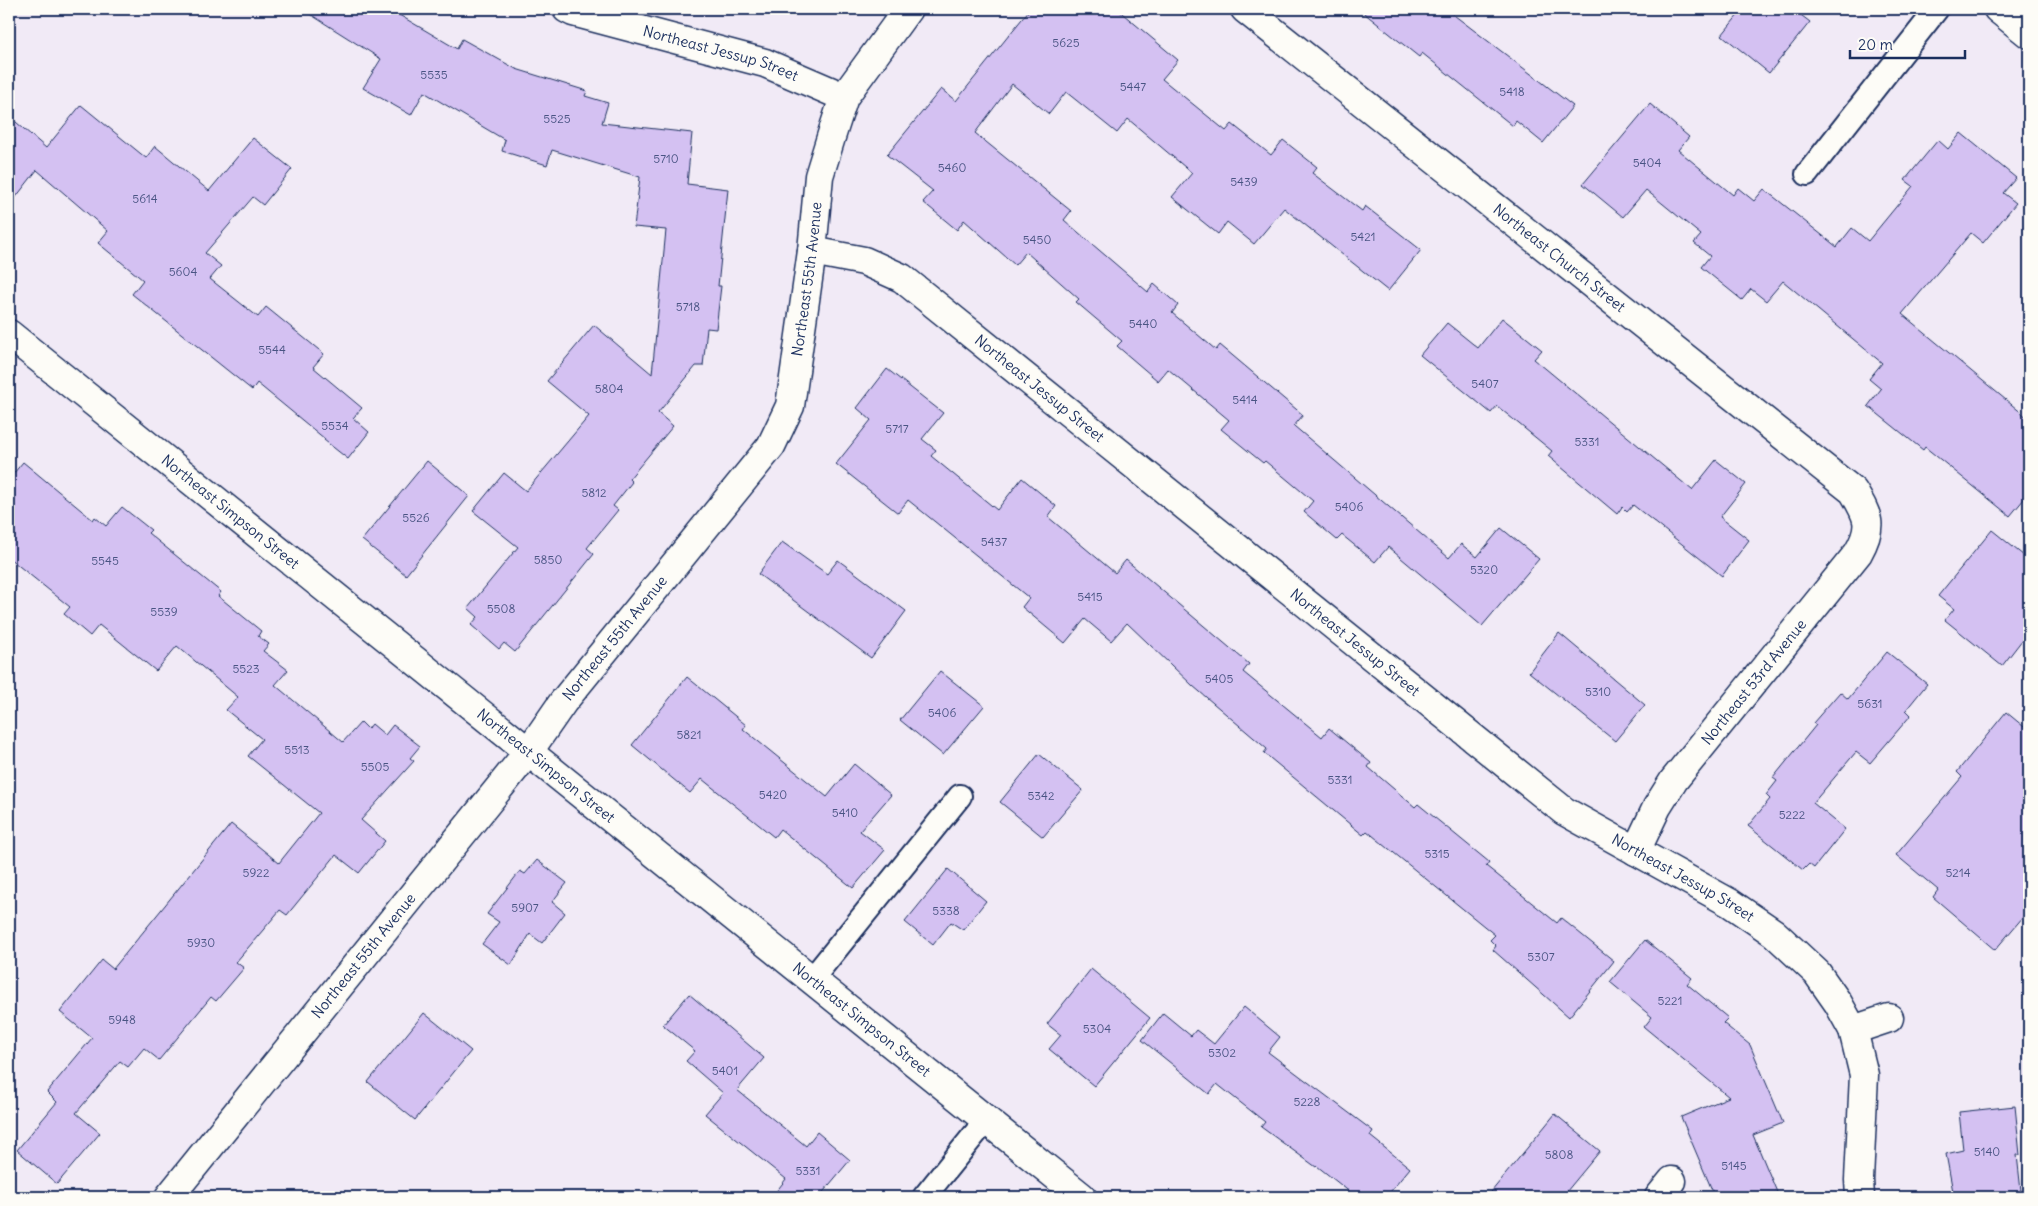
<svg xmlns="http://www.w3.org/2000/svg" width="2038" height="1206" viewBox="0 0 2038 1206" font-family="Delius,sans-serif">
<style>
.building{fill:#d4c1f2;stroke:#1b2f5e}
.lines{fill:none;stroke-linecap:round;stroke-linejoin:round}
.service-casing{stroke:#1b2f5e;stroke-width:26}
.minor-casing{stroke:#1b2f5e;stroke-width:31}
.secondary-casing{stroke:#1b2f5e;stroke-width:31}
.service{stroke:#fdfcf7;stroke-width:22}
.minor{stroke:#fdfcf7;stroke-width:28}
.secondary{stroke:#fdfcf7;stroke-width:28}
.labels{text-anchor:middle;stroke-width:4;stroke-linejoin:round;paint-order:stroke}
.number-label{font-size:12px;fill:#495483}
.street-label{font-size:15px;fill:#1b2f5e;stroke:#fdfcf7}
</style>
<rect width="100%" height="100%" fill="#f1eaf6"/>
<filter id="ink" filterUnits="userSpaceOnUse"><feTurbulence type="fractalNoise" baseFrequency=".02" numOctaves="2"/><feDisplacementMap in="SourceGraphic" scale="10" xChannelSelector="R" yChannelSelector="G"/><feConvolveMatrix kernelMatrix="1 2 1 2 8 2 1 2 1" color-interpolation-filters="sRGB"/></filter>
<g filter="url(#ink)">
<path class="building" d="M 302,9 L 389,9 L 457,49 L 462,39 L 516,69 L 587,91 L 585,96 L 608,103 L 602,123 L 692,133 L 687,184 L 728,189 L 718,286 L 721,286 L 716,329 L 707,328 L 703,366 L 696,366 L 658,413 L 673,426 L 629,479 L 632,482 L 613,506 L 618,510 L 587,548 L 594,554 L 515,652 L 504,643 L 499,649 L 471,625 L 478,617 L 468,608 L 518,547 L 473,511 L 504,473 L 526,491 L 589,416 L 547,381 L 594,325 L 652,374 L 666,230 L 634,227 L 640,177 L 552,150 L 547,165 L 502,151 L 505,140 L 424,92 L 411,115 L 363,88 L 381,59 Z
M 1030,9 L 1117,9 L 1178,60 L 1162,79 L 1226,131 L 1232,124 L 1271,155 L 1283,140 L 1317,167 L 1312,173 L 1362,211 L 1365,206 L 1421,250 L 1388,291 L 1284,208 L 1254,244 L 1227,222 L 1218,234 L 1172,197 L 1192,173 L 1128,119 L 1117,133 L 1066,92 L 1049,114 L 1012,84 L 975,133 L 1071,211 L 1064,220 L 1148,292 L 1154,284 L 1178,305 L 1172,313 L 1216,350 L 1220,345 L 1303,415 L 1294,426 L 1449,558 L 1461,544 L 1477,557 L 1501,528 L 1539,559 L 1482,626 L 1388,547 L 1375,562 L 1342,535 L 1337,540 L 1304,512 L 1313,501 L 1265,461 L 1263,463 L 1221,429 L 1229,420 L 1168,369 L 1158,381 L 1117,346 L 1122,341 L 1076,302 L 1079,299 L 1026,252 L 1015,265 L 964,220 L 957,230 L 923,202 L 933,191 L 887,155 L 941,89 L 956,101 Z
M 1359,9 L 1446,9 L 1573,106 L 1543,143 L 1516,121 L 1513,126 L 1422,53 L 1419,57 Z
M 1743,9 L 1793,9 L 1810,22 L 1769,73 L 1722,35 Z
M 1650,104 L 1689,137 L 1678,150 L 1733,195 L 1738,188 L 1754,201 L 1764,189 L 1837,247 L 1852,228 L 1868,241 L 1913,186 L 1905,180 L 1938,140 L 1948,149 L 1961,133 L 2016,178 L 2003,193 L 2016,203 L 1983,243 L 1971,233 L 1902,314 L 2029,419 L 2029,493 L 2010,516 L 1925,447 L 1923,450 L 1868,406 L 1881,389 L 1869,379 L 1882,363 L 1783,281 L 1766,301 L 1751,289 L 1742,300 L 1701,267 L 1710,256 L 1694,243 L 1701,235 L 1646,190 L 1623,217 L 1583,184 Z
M 81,105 L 146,158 L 155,146 L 209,191 L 253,138 L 292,169 L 263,205 L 253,197 L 205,253 L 221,266 L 210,279 L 258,317 L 266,307 L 324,354 L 313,367 L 362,408 L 353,418 L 369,432 L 348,459 L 324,440 L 325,439 L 257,383 L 252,390 L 132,294 L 143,280 L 98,243 L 108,231 L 37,170 L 9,206 L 9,116 L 46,148 Z
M 1502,318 L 1542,350 L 1534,359 L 1692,490 L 1716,460 L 1746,484 L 1720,517 L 1749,540 L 1722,576 L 1633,505 L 1627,512 L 1622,507 L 1617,514 L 1548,456 L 1552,451 L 1497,406 L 1491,413 L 1420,355 L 1447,323 L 1478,348 Z
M 887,369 L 943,413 L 922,439 L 936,450 L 931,456 L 997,510 L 1022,478 L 1056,506 L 1048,517 L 1115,573 L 1126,560 L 1249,664 L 1243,672 L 1322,737 L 1329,728 L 1371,763 L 1368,767 L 1415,807 L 1418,804 L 1489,862 L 1486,866 L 1557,923 L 1561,918 L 1614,961 L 1569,1017 L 1493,950 L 1496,946 L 1490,940 L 1495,935 L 1367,831 L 1363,835 L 1264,753 L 1267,749 L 1193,686 L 1127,623 L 1111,641 L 1085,619 L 1065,643 L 1022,607 L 1029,598 L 908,500 L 898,513 L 836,464 L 871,420 L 857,408 Z
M 427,461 L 469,496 L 406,575 L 362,540 Z
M 23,462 L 93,520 L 95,517 L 106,526 L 122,507 L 151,530 L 148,533 L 221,592 L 218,596 L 261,631 L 258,636 L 269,644 L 263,651 L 288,670 L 275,685 L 343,742 L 361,722 L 368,729 L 372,724 L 385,735 L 393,725 L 420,746 L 410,758 L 414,761 L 361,820 L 385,841 L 359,873 L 336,855 L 287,915 L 280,910 L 236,962 L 244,968 L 216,1001 L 211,997 L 159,1060 L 144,1048 L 128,1067 L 120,1061 L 76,1113 L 100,1133 L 57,1184 L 17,1150 L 57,1102 L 47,1092 L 92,1038 L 60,1012 L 102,960 L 113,969 L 231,824 L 279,863 L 319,813 L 248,756 L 262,739 L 226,710 L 238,697 L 177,646 L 156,671 L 99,625 L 90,636 L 64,614 L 70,607 L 9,558 L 9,479 Z
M 1992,530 L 2029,560 L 2029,631 L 2002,666 L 1945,620 L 1954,609 L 1938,596 Z
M 782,542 L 827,574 L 838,560 L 906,611 L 871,658 L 758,574 Z
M 1559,633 L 1645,705 L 1615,741 L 1529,672 Z
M 1887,652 L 1927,684 L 1906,710 L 1911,715 L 1870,763 L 1856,752 L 1813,803 L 1845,829 L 1814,868 L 1809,864 L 1803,870 L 1748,826 L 1770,799 L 1766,795 L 1777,781 L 1773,778 L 1816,725 L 1813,723 L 1840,692 L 1848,699 Z
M 940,671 L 984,706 L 943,755 L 900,720 Z
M 687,677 L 746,725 L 743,729 L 827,797 L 854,764 L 891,795 L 860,831 L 885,850 L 853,888 L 780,829 L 774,837 L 702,779 L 690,793 L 632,745 Z
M 2006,712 L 2029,731 L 2029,910 L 1995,950 L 1933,897 L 1938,890 L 1896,855 L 1962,777 L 1957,772 Z
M 1039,754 L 1083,790 L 1043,837 L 1000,802 Z
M 537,860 L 567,883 L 552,902 L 565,913 L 542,943 L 530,934 L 511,965 L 482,944 L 499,922 L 487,914 L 520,871 L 525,874 Z
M 948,869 L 986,901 L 963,930 L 951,922 L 933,945 L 905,922 Z
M 1645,940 L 1692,978 L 1687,984 L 1728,1018 L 1723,1023 L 1750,1045 L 1783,1123 L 1753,1135 L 1779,1197 L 1715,1197 L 1681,1117 L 1729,1097 L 1644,1027 L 1652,1017 L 1610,982 Z
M 1091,969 L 1150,1018 L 1094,1086 L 1049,1049 L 1061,1035 L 1047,1024 Z
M 689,994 L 764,1058 L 737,1090 L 806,1146 L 817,1132 L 850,1160 L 819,1197 L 772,1197 L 786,1179 L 705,1114 L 723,1093 L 686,1061 L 695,1051 L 663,1025 Z
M 1244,1007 L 1280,1037 L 1268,1052 L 1373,1131 L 1370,1136 L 1410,1168 L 1386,1197 L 1356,1197 L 1317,1166 L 1316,1167 L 1261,1127 L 1265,1122 L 1217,1084 L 1209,1094 L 1142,1040 L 1163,1013 L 1191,1036 L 1196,1030 L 1214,1044 Z
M 424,1013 L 471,1051 L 415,1120 L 368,1082 Z
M 2015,1106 L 2020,1155 L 2017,1155 L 2021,1191 L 1995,1194 L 1995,1197 L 1954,1197 L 1946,1154 L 1963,1150 L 1959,1112 Z
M 1555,1114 L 1600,1151 L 1562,1197 L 1487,1197 Z"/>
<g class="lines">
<defs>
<path id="service" d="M 1807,174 L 1937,9
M 812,979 L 960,796
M 924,1197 L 987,1119"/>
<g id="minor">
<path id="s1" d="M 567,9 L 573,12 L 765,63 L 844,97"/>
<path id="s2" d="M 1245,9 L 1853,491 C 1868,516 1874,525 1858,553 L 1674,780 L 1657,807 L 1636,851"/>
<path id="s3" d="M 812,251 L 864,261 L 902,278 L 1564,811 L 1730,903 L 1774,933 L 1817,973 L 1838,1003 L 1853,1030 L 1864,1075 L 1859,1180 L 1860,1197"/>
<path id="s4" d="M 9,334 L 1082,1197"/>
<path d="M 1853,1030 L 1889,1018"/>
<path id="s5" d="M 169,1197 L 529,751 L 563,702 L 771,446 L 790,406 L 812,251 L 819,176 L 832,134 L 844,97 L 908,9"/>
<path d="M 1659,1197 L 1672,1181"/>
</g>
<path id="secondary" d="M 1998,9 L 2029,34"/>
</defs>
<use href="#service" class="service-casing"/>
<use href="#minor" class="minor-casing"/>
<use href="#secondary" class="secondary-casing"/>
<use href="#service" class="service"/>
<use href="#minor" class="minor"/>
<use href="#secondary" class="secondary"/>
</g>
</g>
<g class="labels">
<g class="number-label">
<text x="1066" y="47">5625</text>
<text x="434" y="79">5535</text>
<text x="1133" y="91">5447</text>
<text x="1512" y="96">5418</text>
<text x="557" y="123">5525</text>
<text x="666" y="163">5710</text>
<text x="1647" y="167">5404</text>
<text x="952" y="172">5460</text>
<text x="1244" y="186">5439</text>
<text x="145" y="203">5614</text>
<text x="1363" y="241">5421</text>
<text x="1037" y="244">5450</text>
<text x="183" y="276">5604</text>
<text x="688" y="311">5718</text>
<text x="1143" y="328">5440</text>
<text x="272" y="354">5544</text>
<text x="1485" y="388">5407</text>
<text x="609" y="393">5804</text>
<text x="1245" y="404">5414</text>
<text x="335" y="430">5534</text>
<text x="897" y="433">5717</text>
<text x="1587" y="446">5331</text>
<text x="594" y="497">5812</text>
<text x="1349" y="511">5406</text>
<text x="416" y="522">5526</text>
<text x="994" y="546">5437</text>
<text x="548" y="564">5850</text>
<text x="105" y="565">5545</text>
<text x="1484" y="574">5320</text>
<text x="1090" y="601">5415</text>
<text x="501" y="613">5508</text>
<text x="164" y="616">5539</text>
<text x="246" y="673">5523</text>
<text x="1219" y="683">5405</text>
<text x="1598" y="696">5310</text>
<text x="1870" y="708">5631</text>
<text x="942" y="717">5406</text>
<text x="689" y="739">5821</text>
<text x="297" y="754">5513</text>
<text x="375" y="771">5505</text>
<text x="1340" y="784">5331</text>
<text x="773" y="799">5420</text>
<text x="1041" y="800">5342</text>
<text x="845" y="817">5410</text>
<text x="1792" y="819">5222</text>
<text x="1437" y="858">5315</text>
<text x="256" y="877">5922</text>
<text x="1958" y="877">5214</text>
<text x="525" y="912">5907</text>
<text x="946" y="915">5338</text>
<text x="201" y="947">5930</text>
<text x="1541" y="961">5307</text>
<text x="1670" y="1005">5221</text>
<text x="122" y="1024">5948</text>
<text x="1097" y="1033">5304</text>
<text x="1222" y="1057">5302</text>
<text x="725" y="1075">5401</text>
<text x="1307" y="1106">5228</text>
<text x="1987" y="1156">5140</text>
<text x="1559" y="1159">5808</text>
<text x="1734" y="1170">5145</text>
<text x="808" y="1175">5331</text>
</g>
<g class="street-label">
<text dy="5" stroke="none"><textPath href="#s1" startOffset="160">Northeast Jessup Street</textPath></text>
<text dy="5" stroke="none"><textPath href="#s2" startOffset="401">Northeast Church Street</textPath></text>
<text dy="5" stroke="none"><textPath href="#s5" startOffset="1135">Northeast 55th Avenue</textPath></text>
<text dy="5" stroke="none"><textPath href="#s3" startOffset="271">Northeast Jessup Street</textPath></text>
<text dy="5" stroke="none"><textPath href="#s4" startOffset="284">Northeast Simpson Street</textPath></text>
<text dy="5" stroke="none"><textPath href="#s5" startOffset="715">Northeast 55th Avenue</textPath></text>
<text dy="5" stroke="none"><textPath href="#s3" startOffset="676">Northeast Jessup Street</textPath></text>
<text transform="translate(1754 682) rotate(-51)" y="5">Northeast 53rd Avenue</text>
<text dy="5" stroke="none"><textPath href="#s4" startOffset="689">Northeast Simpson Street</textPath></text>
<text dy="5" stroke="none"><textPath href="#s3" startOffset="1081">Northeast Jessup Street</textPath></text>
<text dy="5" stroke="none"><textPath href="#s5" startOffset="310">Northeast 55th Avenue</textPath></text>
<text dy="5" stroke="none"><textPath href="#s4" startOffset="1094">Northeast Simpson Street</textPath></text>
</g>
</g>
<rect width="2038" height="1206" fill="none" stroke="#fdfcf7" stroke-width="30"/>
<rect x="15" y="15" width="2008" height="1176" fill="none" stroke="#1b2f5e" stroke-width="2" filter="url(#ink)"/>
<path d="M1850 50v8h115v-8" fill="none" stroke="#1b2f5e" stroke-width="2.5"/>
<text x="1858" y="50" font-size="15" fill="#1b2f5e" stroke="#fdfcf7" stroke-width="4" paint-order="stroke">20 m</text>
</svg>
